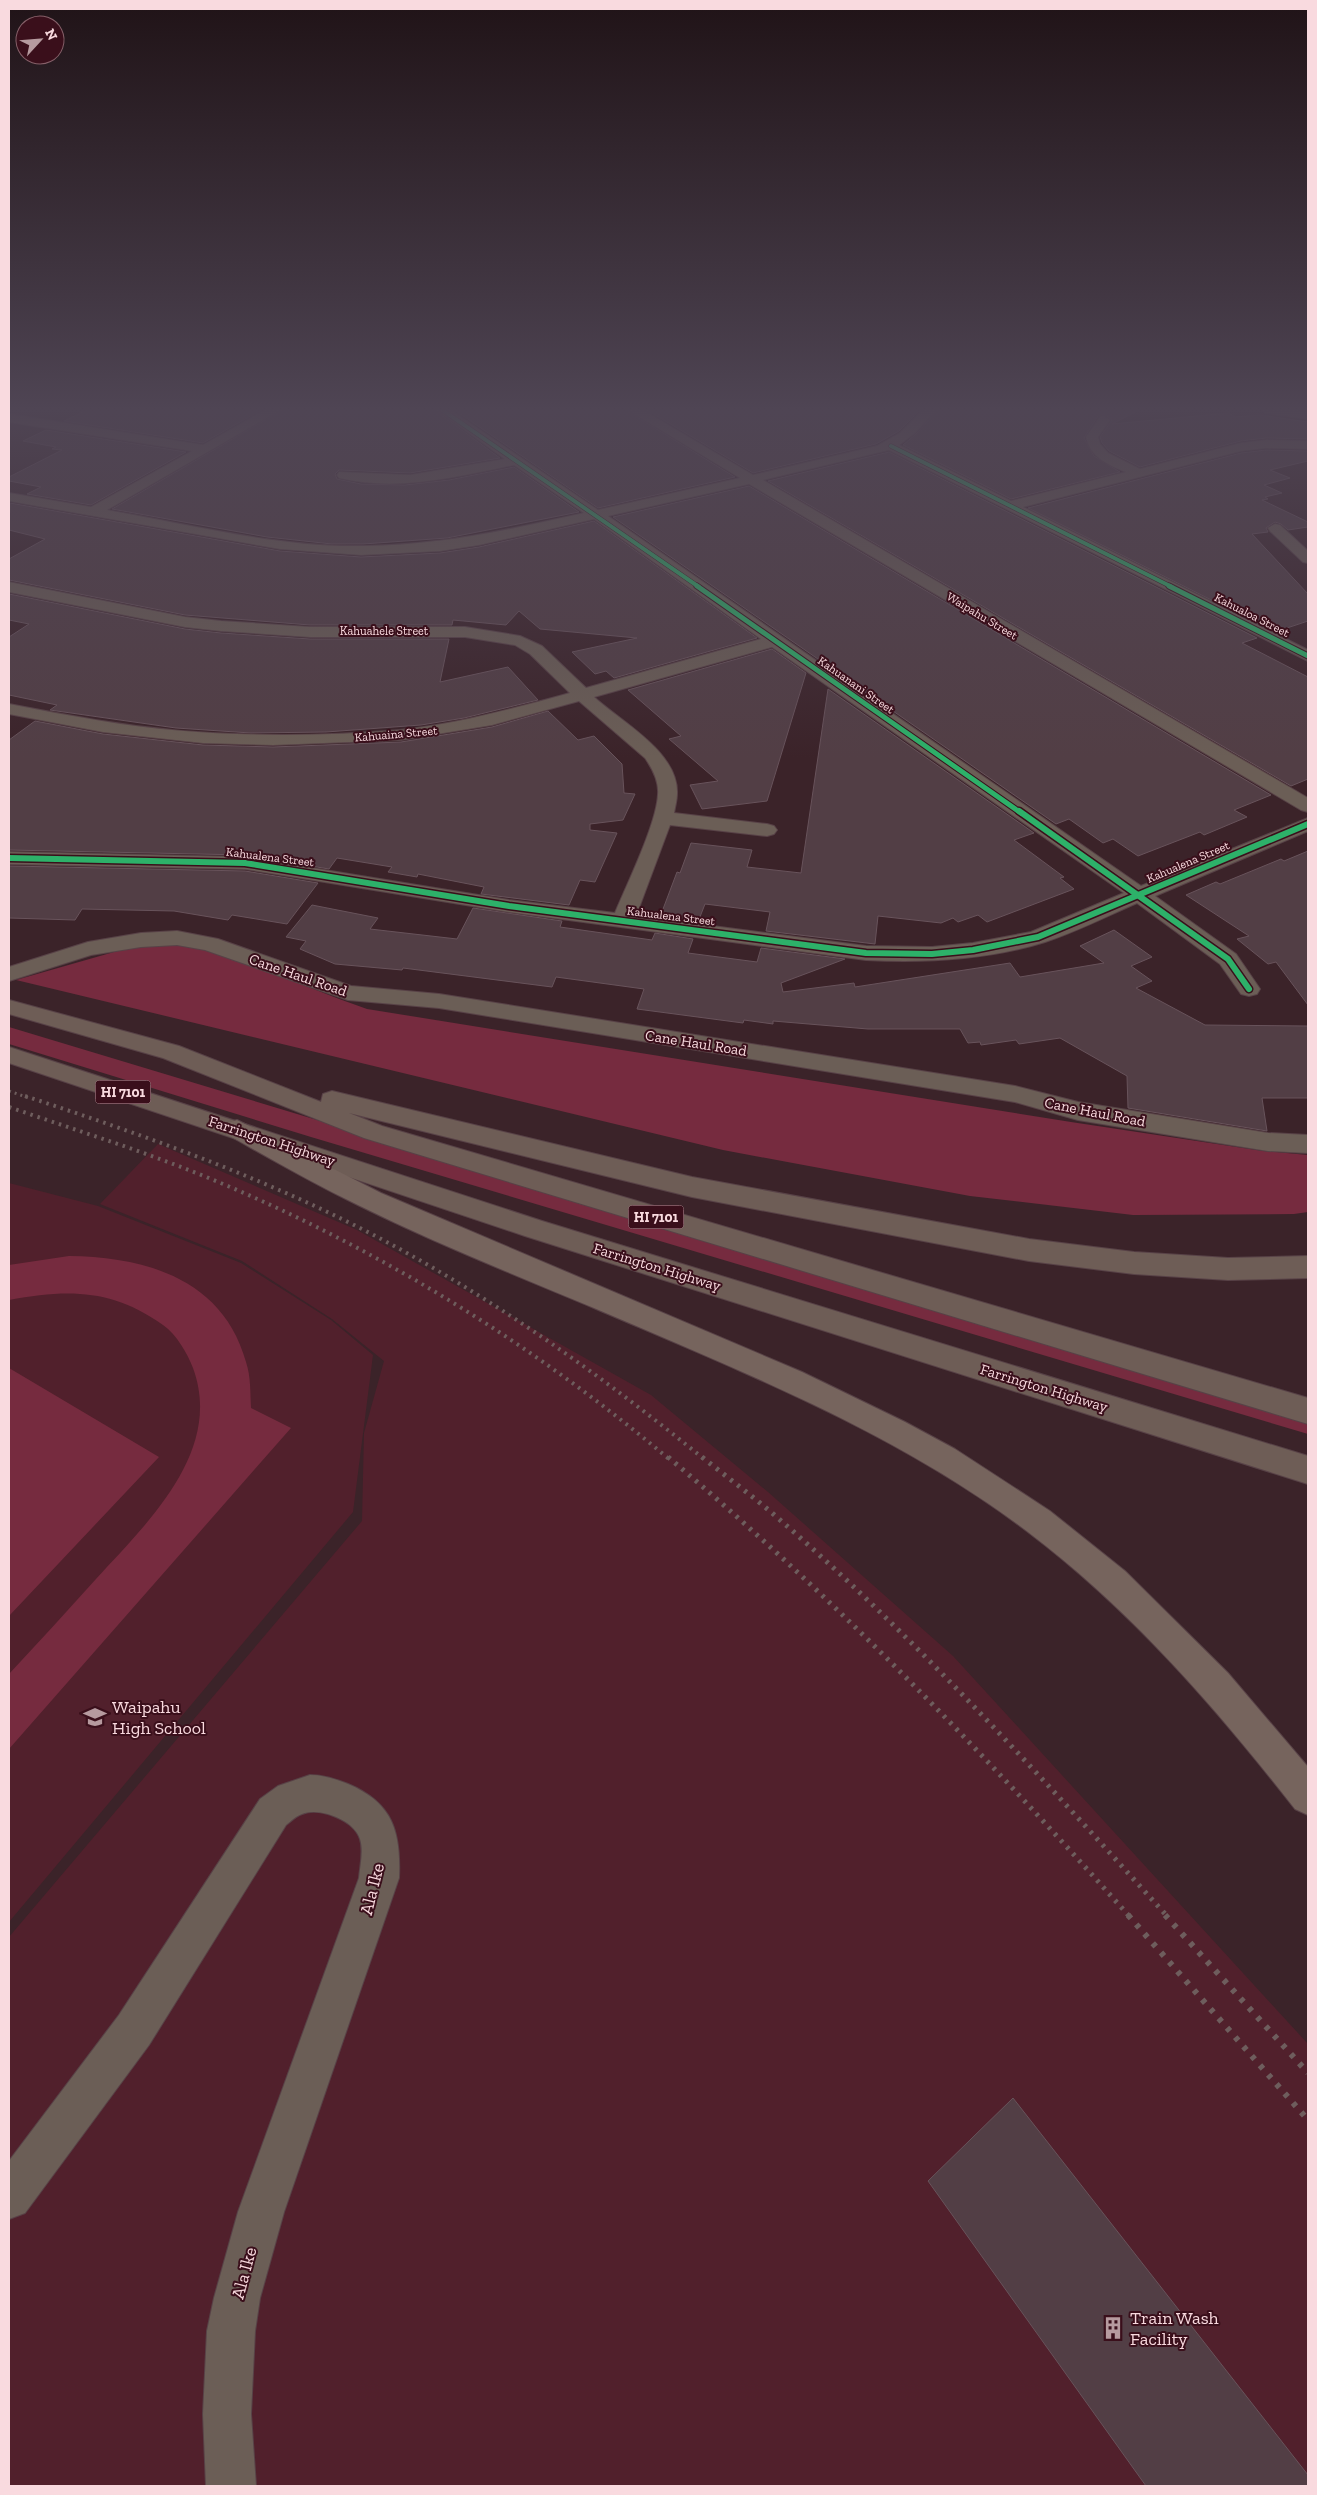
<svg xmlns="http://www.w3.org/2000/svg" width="1317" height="2495" viewBox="0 0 1317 2495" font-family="'Zilla Slab',serif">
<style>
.built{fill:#51202c}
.green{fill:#762b3f}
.building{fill:#523e45;stroke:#68535b}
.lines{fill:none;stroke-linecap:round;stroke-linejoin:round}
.minor-casing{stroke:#584247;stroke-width:2}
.major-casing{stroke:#584247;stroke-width:2}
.highway-casing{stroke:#584247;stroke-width:2}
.minor{fill:#6b5e56;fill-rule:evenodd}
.major{fill:#6e5d56;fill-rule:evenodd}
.highway{fill:#76645d;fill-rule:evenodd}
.rail-far3{stroke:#6e5d5d;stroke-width:3;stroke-dasharray:2 4;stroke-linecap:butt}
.rail-far2{stroke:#6e5d5d;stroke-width:4;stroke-dasharray:2.5 5;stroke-linecap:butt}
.rail-far1{stroke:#6e5d5d;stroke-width:5;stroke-dasharray:3 6;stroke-linecap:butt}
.rail{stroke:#6e5d5d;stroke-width:6;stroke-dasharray:4.5 8;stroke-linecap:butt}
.cycleway-far2-casing{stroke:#3a0f1b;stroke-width:5}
.cycleway-far1-casing{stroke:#3a0f1b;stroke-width:7}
.cycleway-casing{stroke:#3a0f1b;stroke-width:9}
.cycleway-far2{stroke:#2db169;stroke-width:4}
.cycleway-far1{stroke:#2db169;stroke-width:5}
.cycleway{stroke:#2db169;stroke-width:6}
.labels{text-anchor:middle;stroke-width:4;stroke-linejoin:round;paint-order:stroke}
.far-street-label{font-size:12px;fill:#f9dadf;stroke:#3a0f1b}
.shield{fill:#3a0f1b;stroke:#c09da4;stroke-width:1}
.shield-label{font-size:14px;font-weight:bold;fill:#f9dadf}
.street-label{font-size:15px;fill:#f9dadf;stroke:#3a0f1b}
.near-poi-label{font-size:18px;fill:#f9dadf;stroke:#3a0f1b;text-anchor:start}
.near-street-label{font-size:18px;fill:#f9dadf;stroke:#3a0f1b}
</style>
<rect width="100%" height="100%" fill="#3b2329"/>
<path class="built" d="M 158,1144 L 357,1230 L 651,1395 L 768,1492 L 953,1656 L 1308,2044 L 1308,2486 L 9,2486 L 9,1937 L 362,1521 L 364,1433 L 384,1361 L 332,1319 L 242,1261 L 100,1204 Z
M 9,1183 L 98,1206 L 241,1263 L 331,1320 L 373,1355 L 353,1512 L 9,1922 Z"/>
<path class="green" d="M 188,945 C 249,961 307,988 367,1009 L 1071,1122 L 1263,1151 L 1308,1155 L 1308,1212 L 1294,1214 L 1133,1215 L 970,1196 L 723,1150 L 16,980 L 135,946 Z
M 9,1027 L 1308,1419 L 1308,1434 L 311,1137 L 9,1044 Z
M 69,1256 C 146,1257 223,1279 246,1362 C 251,1377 250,1392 251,1408 L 291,1428 L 9,1749 L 9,1674 C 38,1643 67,1611 96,1579 C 146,1524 224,1452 193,1368 C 187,1353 177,1335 163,1325 C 112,1289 69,1289 9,1300 L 9,1265 Z
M 9,1368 L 159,1457 L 9,1616 Z"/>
<path class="building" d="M 89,409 L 263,409 L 203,443 L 64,421 Z
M 284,409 L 433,409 L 500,458 L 410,473 L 339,470 L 335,474 L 337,479 L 361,484 L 405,485 L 449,480 L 514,467 L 579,512 L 447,538 L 363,544 L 332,544 L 267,537 L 112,509 Z
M 453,409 L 624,409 L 735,477 L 598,508 Z
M 645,409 L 921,409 L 899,431 L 876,444 L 753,473 Z
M 939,409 L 1141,409 L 1112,424 L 1229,413 L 1235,417 L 1260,415 L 1308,422 L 1308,439 L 1266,438 L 1241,441 L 1140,467 L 1109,451 L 1102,443 L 1100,437 L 1112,420 L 1104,414 L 1098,416 L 1084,438 L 1094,456 L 1120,472 L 1011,499 L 903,445 L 916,434 Z
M 46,430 L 186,452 L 91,505 L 27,494 L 41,487 L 9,481 L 9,477 L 62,450 L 52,449 L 56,447 L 23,441 Z
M 1266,450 L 1308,451 L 1308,461 L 1270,470 L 1290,478 L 1264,485 L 1282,493 L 1265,497 L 1268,499 L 1262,500 L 1308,522 L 1308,527 L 1288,530 L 1281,524 L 1275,522 L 1266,528 L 1268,532 L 1252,534 L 1308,594 L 1308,621 L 1275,632 L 1028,508 L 1241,453 Z
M 889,452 L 1257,638 L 1242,643 L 1308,677 L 1308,779 L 1291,786 L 768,481 Z
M 749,486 L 1271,795 L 1234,810 L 1247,817 L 1204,835 L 1200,832 L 1138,856 L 1113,839 L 1103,843 L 1069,819 L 1056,824 L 613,517 Z
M 10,503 L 280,551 L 361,557 L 440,553 L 479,547 L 594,521 L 757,638 L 614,678 L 606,671 L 595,674 L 572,652 L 637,638 L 540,629 L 519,611 L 506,625 L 453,620 L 452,625 L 310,625 L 185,615 L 9,580 L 9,559 L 45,539 L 9,530 Z
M 9,594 L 185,629 L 221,633 L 310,639 L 449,639 L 440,682 L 508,667 L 538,700 L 464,718 L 421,725 L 326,732 L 251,733 L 176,728 L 50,710 L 57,705 L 9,695 L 9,637 L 29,624 L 9,620 Z
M 772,649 L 806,673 L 767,801 L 702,809 L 690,785 L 718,781 L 669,739 L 681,736 L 628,690 Z
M 828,689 L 1034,833 L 1014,840 L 1064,877 L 1060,878 L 1074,889 L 987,922 L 978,915 L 958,922 L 953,918 L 941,923 L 878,916 L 875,944 L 766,931 L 770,912 L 705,904 L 698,922 L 660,917 L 677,872 L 680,873 L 691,843 L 752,850 L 747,867 L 801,873 Z
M 548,711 L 578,740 L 594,736 L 622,764 L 624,793 L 635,794 L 623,820 L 590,824 L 590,830 L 617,833 L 595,882 L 580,880 L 569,905 L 481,894 L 484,887 L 418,874 L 417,877 L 388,872 L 392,867 L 337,858 L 329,869 L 245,855 L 9,850 L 9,740 L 35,721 L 103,734 L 203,745 L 273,747 L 401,742 L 492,727 Z
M 1308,851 L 1308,1005 L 1276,962 L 1268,964 L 1237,939 L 1249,936 L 1186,895 L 1216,882 L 1220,884 L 1281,859 L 1284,861 Z
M 9,866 L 245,871 L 318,883 L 287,924 L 232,915 L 228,920 L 174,911 L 82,909 L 75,920 L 9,918 Z
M 312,905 L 378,918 L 370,929 L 457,939 L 473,908 L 562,921 L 560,927 L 652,940 L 655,933 L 693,939 L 688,953 L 757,962 L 761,948 L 845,959 L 781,983 L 783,992 L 854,983 L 855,987 L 1010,963 L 1020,977 L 1104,963 L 1080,946 L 1114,930 L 1152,957 L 1131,966 L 1152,981 L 1136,988 L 1205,1025 L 1308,1026 L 1308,1098 L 1262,1098 L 1267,1131 L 1128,1108 L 1127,1076 L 1060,1038 L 1019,1044 L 1016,1040 L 981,1045 L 980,1042 L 968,1043 L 960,1029 L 868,1029 L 773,1021 L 773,1024 L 744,1020 L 743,1023 L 637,1009 L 644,989 L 556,977 L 552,987 L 403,968 L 402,970 L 335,964 L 300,949 L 306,941 L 286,937 Z
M 1013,2098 L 1308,2475 L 1308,2486 L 1146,2486 L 928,2181 Z"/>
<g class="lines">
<defs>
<path id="minor" d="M 267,409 L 282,409 L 107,510 C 188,524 280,548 363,546 C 442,545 508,530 584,513 L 514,465 C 457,477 397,492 339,478 L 337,475 L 339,472 L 410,475 L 505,459 L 435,409 L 449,409 L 598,510 L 740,478 L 626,409 L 641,409 L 753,475 L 877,446 L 900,433 L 924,409 L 937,409 L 915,433 L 899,445 L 1011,501 L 1126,472 C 1108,465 1090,457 1086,437 L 1100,417 L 1104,416 L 1110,420 L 1098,437 L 1100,444 L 1108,453 L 1140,469 L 1241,443 L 1266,440 L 1308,441 L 1308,449 L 1266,448 L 1241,451 L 1023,507 L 1308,650 L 1308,661 L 889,450 L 763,480 L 1308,798 L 1308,812 L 1301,810 L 749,484 L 608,516 L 1141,886 L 1308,818 L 1308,831 L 1155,896 L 1236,954 L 1260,989 L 1257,994 L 1249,996 L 1241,994 L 1220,964 L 1137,903 C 1107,916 1076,932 1045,942 C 988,960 926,963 866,960 L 509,912 L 245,869 L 9,864 L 9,852 L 245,857 L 509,900 L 615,913 C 627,884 657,823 658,794 C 659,781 652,768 645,758 L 579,701 L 492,725 L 401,740 L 273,745 L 203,743 L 103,732 L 9,714 L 9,704 C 40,710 71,716 102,721 C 198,737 304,738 400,730 C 458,724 515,708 570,693 L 530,654 L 515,645 L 465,637 L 310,637 L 221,631 L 185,627 L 9,592 L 9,582 L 185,617 L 221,621 L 310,627 L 465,627 L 520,636 L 542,646 L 586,688 L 761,639 L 594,519 L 479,545 L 440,551 L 361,555 L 280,549 L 9,501 L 9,493 L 91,507 L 192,451 L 9,422 L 9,414 L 203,445 ZM 772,647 L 1124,893 L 1031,932 L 973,943 L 932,947 L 866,946 L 636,916 L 670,825 L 767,836 L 774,834 L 777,830 L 774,826 L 767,824 L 674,813 C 675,807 677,800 677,794 C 679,752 621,722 594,697 Z
M 1260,409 L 1308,411 L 1308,419 L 1266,413 Z
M 1275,524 L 1280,525 L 1308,551 L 1308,563 L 1303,562 L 1270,531 L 1268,528 Z
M 177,931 L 218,939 L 351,986 L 439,994 L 1015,1086 L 1078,1102 L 1268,1133 L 1308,1135 L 1308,1153 L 1268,1151 L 1078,1120 L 1015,1102 L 439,1008 L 348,1000 L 205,950 L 177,945 L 141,947 L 91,955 L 9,981 L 9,967 L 88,942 L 141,933 Z
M 310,1775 C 324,1775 335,1779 348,1784 C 393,1803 401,1832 399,1878 L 284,2212 L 260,2298 L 255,2331 L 251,2414 L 256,2486 L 206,2486 L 203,2414 L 207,2331 L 214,2298 L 238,2212 L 359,1878 C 360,1866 364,1851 360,1839 C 354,1820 320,1807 302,1814 C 296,1816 291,1821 286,1825 L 149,2045 L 25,2213 L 9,2219 L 9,2161 L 119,2015 L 260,1799 L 278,1786 Z"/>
<path id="major" d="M 9,1000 L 179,1046 L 321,1102 L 323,1094 L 332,1091 L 692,1177 L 1029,1239 L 1134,1252 L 1228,1258 L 1308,1256 L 1308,1278 L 1228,1280 L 1134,1274 L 1029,1261 L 692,1197 L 349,1113 L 382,1126 L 1308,1398 L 1308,1424 L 364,1138 L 163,1058 L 9,1014 Z
M 9,1047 L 542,1221 L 1308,1456 L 1308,1484 L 525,1236 L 9,1063 Z"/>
<path id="highway" d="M 237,1120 L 381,1193 L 802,1372 L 905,1422 L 955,1449 L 1050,1511 L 1125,1571 L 1228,1673 L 1308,1767 L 1308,1815 L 1295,1809 C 1216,1708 1131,1610 1028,1532 C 898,1433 743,1372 594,1308 C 515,1275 435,1243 358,1205 C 314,1184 271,1159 228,1135 L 224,1129 L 228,1123 Z"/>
</defs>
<use href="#minor" class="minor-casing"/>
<use href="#major" class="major-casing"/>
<use href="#highway" class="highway-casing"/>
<use href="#minor" class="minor"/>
<use href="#major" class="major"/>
<use href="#highway" class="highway"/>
<path class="rail-far3" d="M 9,1091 L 29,1098"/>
<path class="rail-far2" d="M 25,1096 C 140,1134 254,1174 362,1229 C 485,1292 597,1372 704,1459
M 9,1107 C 81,1132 153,1154 223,1184 C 384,1252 535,1346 669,1459"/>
<path class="rail-far1" d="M 668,1457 C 835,1598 984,1753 1129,1916
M 702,1457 C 728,1478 754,1497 779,1519 C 918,1640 1043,1779 1167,1916"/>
<path class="rail" d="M 1128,1915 L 1308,2120
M 1165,1915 L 1308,2073"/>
<defs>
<path id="cycleway-far2" d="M 441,409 L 699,587
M 891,446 L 1172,587"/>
<path id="cycleway-far1" d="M 697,586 L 1021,813
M 1169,586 L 1308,656"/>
<path id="cycleway" d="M 1019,811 L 1228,959 L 1249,989
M 9,858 L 245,863 L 509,906 L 866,953 L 932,954 L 973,950 L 1038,937 L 1308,824"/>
</defs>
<use href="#cycleway-far2" class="cycleway-far2-casing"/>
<use href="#cycleway-far1" class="cycleway-far1-casing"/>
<use href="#cycleway" class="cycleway-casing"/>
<use href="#cycleway-far2" class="cycleway-far2"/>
<use href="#cycleway-far1" class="cycleway-far1"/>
<use href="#cycleway" class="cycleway"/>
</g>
<linearGradient id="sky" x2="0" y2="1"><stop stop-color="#201317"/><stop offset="0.54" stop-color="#4f4554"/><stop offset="1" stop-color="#4f4554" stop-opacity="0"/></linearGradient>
<rect width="1317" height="758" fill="url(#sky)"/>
<defs>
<symbol id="school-bare" viewBox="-9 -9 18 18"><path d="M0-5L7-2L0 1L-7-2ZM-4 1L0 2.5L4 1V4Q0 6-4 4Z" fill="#b69a9f" stroke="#3a0f1b" stroke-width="2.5" paint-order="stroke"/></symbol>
<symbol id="building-bare" viewBox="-9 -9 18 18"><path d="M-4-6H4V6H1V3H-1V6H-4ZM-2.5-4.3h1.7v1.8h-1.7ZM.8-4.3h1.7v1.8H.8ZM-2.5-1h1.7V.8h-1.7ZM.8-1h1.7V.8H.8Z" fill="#b69a9f" stroke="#3a0f1b" stroke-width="2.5" paint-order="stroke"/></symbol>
</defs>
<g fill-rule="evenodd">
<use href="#school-bare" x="79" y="1701" width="32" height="32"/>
<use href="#building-bare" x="1097" y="2312" width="32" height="32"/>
</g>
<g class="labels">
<g class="far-street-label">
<text transform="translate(1252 615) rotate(27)" y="4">Kahualoa Street</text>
<text transform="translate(982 616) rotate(31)" y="4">Waipahu Street</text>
<text x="384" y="635">Kahuahele Street</text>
<text transform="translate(856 685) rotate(35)" y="4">Kahuanani Street</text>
<text transform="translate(396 734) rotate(-5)" y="4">Kahuaina Street</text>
<text transform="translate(270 857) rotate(7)" y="4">Kahualena Street</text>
<text transform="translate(1188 862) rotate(-23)" y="4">Kahualena Street</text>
<text transform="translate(671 916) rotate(7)" y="4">Kahualena Street</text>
</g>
<g class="shield">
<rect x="95.5" y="1080.5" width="55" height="23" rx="4"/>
<rect x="628.5" y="1205.5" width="55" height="23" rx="4"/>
</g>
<g class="shield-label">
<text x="123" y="1097">HI 7101</text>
<text x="656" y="1222">HI 7101</text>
</g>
<g class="street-label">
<text transform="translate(298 975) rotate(19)" y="5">Cane Haul Road</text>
<text transform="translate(696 1043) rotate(9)" y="5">Cane Haul Road</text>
<text transform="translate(1095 1112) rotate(11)" y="5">Cane Haul Road</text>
<text transform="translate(272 1141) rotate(18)" y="5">Farrington Highway</text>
<text transform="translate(657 1267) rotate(17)" y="5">Farrington Highway</text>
<text transform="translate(1044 1388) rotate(17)" y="5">Farrington Highway</text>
</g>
<g class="near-poi-label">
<text x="112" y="1713">Waipahu<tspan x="112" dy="21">High School</tspan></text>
<text x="1130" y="2324">Train Wash<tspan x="1130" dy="21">Facility</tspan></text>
</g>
<g class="near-street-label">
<text transform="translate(372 1889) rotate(-76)" y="6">Ala Ike</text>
<text transform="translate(244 2273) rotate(-75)" y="6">Ala Ike</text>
</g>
</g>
<rect width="1317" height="2495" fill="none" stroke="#f9dadf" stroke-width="20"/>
<g transform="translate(40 40) rotate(64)"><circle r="24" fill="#3a0f1b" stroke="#866069"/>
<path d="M0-4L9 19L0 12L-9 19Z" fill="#b69a9f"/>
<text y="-8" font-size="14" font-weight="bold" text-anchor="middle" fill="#f9dadf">N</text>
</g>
</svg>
